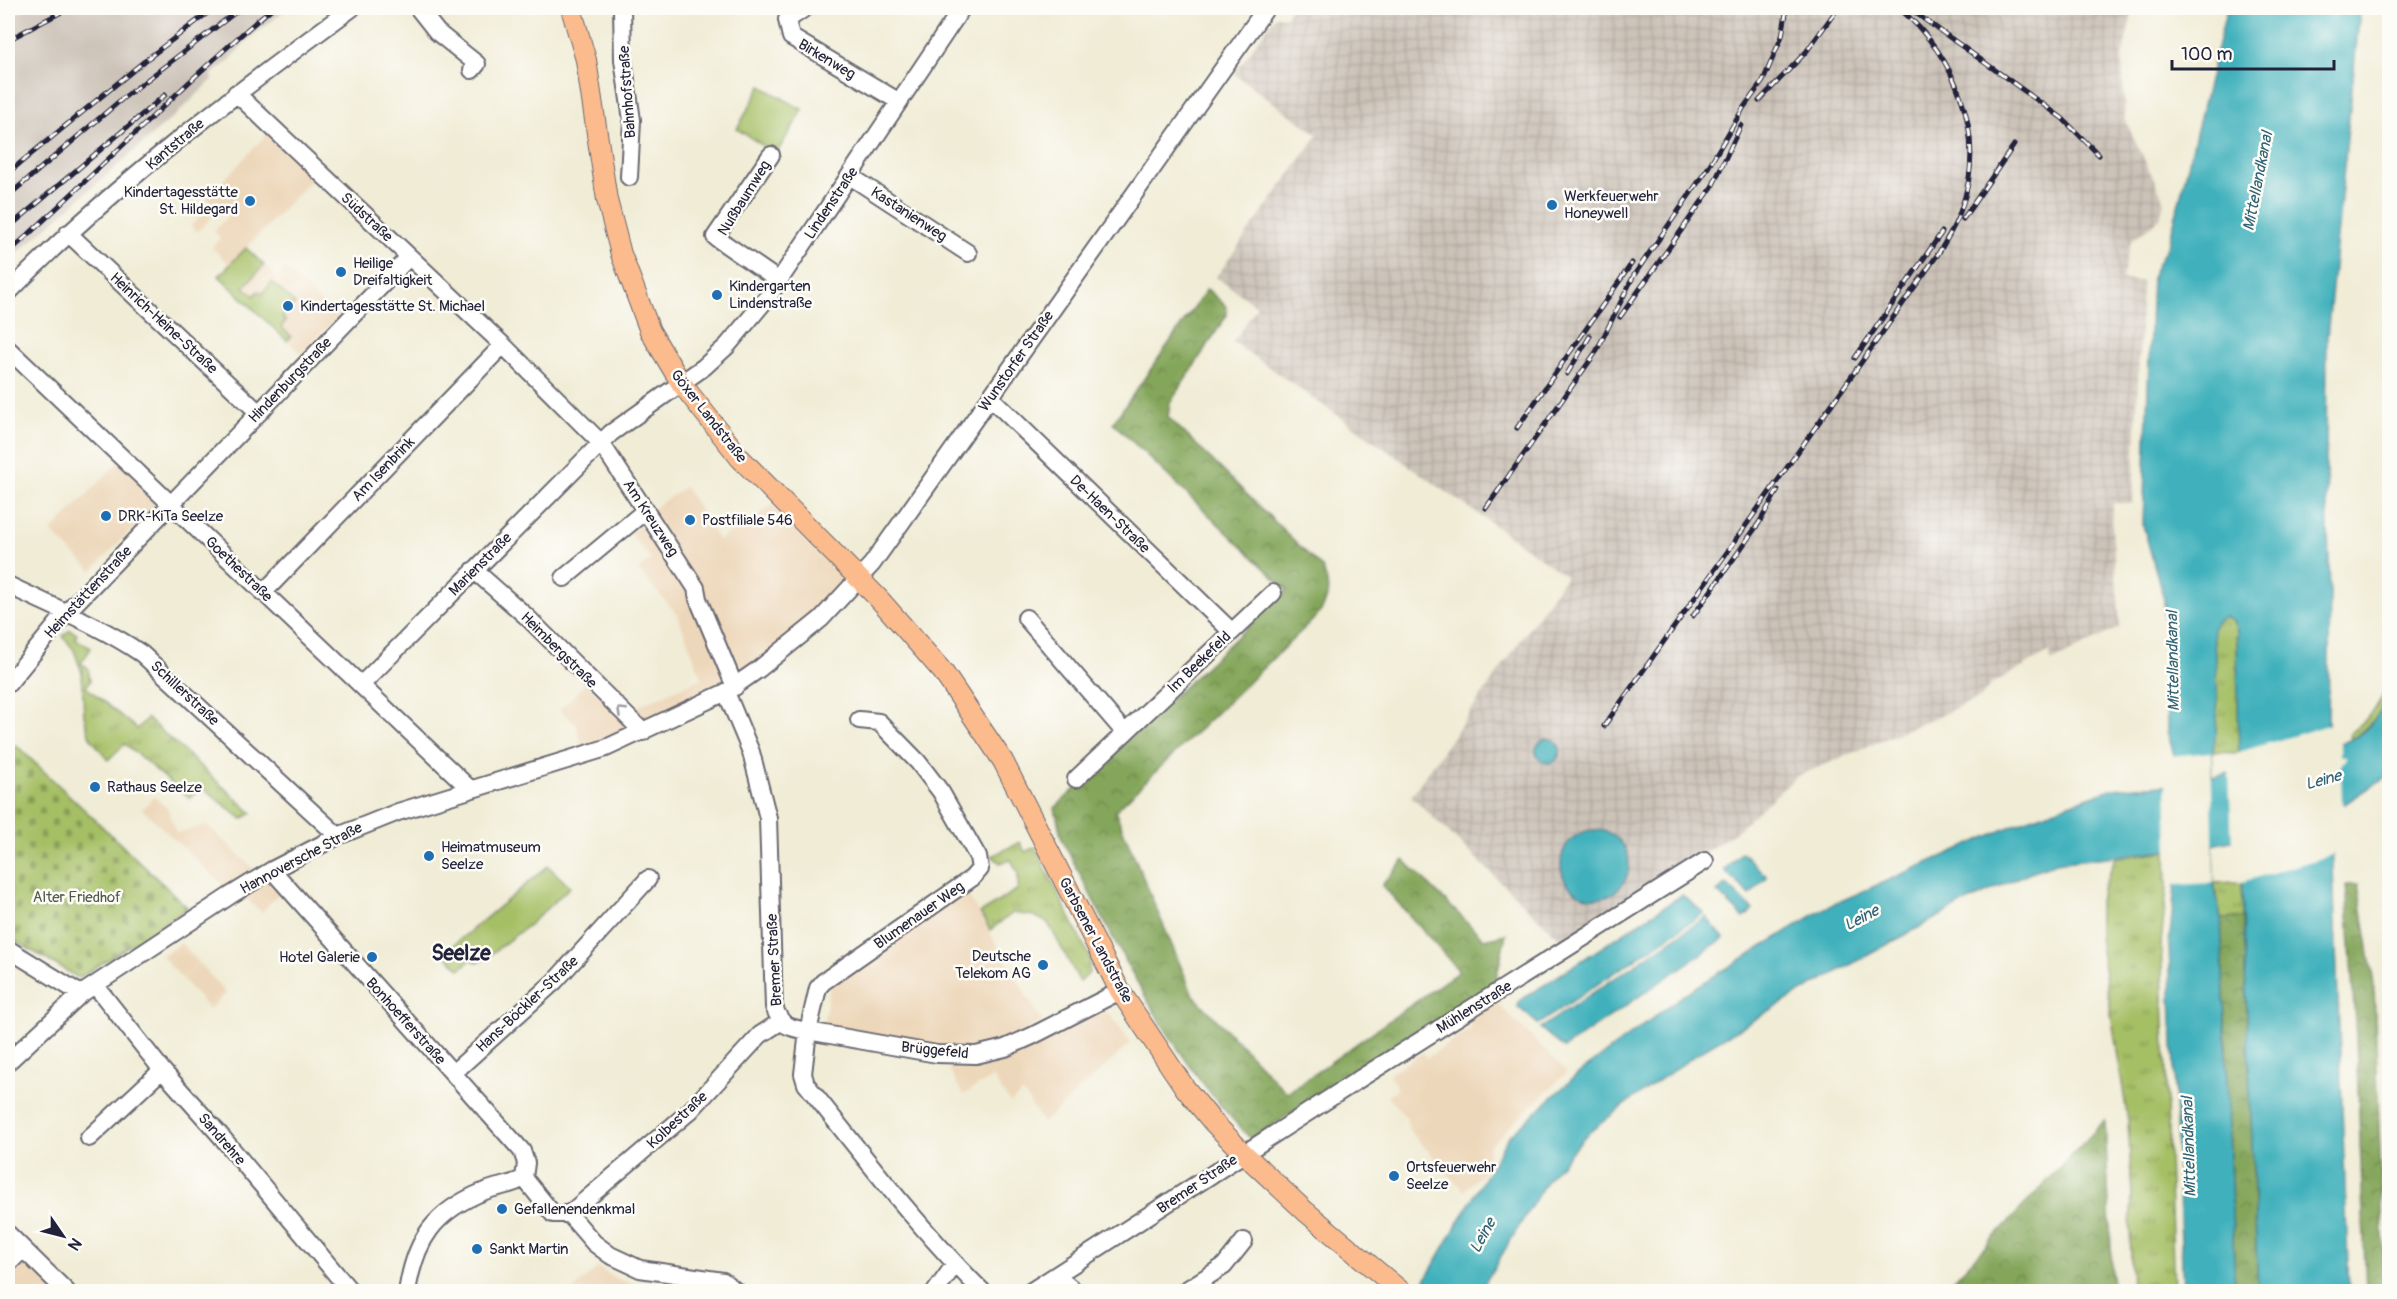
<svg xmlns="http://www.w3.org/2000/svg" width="2397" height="1299" viewBox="0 0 2397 1299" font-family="Pangolin,sans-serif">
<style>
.built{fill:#edd7ba}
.industrial{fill:url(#industrial-grid)}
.railway{fill:#ccc2b8}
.grass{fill:url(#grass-tufts);stroke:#647050;stroke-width:1.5}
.forest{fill:url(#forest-crowns);stroke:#53644a;stroke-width:1.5}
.cemetery{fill:url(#cemetery-stones);stroke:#647050;stroke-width:1.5}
.park{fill:#a5bf65;stroke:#647050;stroke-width:1.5}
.water{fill:#41b1bc;stroke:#326a7c;stroke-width:1.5;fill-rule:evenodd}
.pier{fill:#f0ecd6}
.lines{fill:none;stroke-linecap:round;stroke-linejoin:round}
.minor-casing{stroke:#6a6971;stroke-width:20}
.major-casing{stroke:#6a6971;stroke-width:22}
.minor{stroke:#fff;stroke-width:16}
.major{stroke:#fbbb8d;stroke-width:20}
.rail-casing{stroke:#22223b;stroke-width:5}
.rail{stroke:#fdfcf7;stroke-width:3;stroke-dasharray:9;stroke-linecap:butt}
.oneway{stroke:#9c9ca7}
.poi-dot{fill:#1f6fb2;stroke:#fdfcf7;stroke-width:2}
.labels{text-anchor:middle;stroke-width:5;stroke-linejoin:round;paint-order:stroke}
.street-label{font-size:15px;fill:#22223b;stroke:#fdfcf7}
.poi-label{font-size:15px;fill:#22223b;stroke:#fdfcf7;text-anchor:start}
.park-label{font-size:15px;fill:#50594a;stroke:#fdfcf7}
.water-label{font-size:16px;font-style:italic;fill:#306275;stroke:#fdfcf7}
.district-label{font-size:21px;font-weight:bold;fill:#22223b;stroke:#fdfcf7}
</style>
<defs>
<pattern id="industrial-grid" width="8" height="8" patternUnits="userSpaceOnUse" patternTransform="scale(1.5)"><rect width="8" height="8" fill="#ccc2b8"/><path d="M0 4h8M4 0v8" fill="none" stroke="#afa69f"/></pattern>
<pattern id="grass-tufts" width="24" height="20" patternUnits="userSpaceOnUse" patternTransform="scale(1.5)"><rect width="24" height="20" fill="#a5bf65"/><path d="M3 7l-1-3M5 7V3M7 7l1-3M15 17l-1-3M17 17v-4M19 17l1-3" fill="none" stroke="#869b54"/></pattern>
<pattern id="forest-crowns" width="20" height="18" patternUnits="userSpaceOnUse" patternTransform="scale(1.5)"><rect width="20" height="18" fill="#84a65a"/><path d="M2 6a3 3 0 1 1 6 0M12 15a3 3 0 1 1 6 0" fill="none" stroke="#6c874c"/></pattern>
<pattern id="cemetery-stones" width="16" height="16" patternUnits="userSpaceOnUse" patternTransform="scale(1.5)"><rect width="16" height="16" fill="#a5bf65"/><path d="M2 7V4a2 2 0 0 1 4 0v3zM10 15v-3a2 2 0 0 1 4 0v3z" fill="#869b54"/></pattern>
</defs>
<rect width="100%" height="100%" fill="#fdfcf7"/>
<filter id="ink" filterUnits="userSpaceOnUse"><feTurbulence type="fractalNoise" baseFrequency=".0167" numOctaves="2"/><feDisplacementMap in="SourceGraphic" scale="12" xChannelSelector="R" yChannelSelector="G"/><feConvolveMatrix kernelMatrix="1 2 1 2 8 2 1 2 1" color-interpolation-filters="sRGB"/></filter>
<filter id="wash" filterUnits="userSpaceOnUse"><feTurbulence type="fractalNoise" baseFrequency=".008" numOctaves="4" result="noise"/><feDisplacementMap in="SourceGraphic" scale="24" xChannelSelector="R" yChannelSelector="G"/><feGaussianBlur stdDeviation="1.35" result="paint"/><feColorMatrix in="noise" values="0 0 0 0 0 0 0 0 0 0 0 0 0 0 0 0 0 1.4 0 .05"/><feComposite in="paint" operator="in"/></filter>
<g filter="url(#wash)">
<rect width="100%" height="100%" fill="#f0ecd6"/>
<path class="built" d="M 267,134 L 313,178 L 246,248 L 277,277 L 285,269 L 337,317 L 301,354 L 219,276 L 230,265 L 212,247 L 220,238 L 214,231 L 228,216 L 220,209 L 197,232 L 191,226 L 212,204 L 207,198 Z
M 119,461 L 160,499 L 92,571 L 51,532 Z
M 685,487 L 719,540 L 773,505 L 853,585 L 759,669 L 584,755 L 576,724 L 559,710 L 586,683 L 620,714 L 702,678 L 677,614 L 638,570 L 651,559 L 630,533 L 649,511 Z
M 154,797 L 168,809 L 176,833 L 207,825 L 255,870 L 226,888 L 142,809 Z
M 265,880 L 279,893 L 262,912 L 244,898 L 240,901 L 236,898 Z
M 965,890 L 1042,1022 L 1002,1041 L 975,1047 L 957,1048 L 823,1027 L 830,985 Z
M 181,943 L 226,993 L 209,1009 L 162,956 Z
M 1497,1003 L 1567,1072 L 1490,1145 L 1484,1172 L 1464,1191 L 1409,1130 L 1406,1117 L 1387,1096 L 1398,1089 L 1389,1074 L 1423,1052 L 1427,1058 L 1472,1028 L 1468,1021 Z
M 1108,1012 L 1131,1043 L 1043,1123 L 1023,1092 L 1010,1103 L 993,1077 L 963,1095 L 949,1069 L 981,1064 L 1007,1057 L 1086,1018 Z
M 24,1261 L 57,1292 L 8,1292 L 8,1277 Z
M 598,1267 L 614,1278 L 655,1290 L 572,1291 Z"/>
<path class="industrial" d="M 1292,8 L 1307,8 L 1310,10 L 1312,8 L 2133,8 L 2122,58 L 2125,120 L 2164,200 L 2160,219 L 2131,241 L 2122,279 L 2142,282 L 2133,503 L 2113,503 L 2112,528 L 2120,627 L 2051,662 L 2050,652 L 1991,684 L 1980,698 L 1796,777 L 1733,834 L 1563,942 L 1411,796 L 1566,576 L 1233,342 L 1257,306 L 1216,277 L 1318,135 L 1234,74 L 1274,18 L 1277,16 L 1285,17 Z"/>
<path class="railway" d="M 28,8 L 288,8 L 245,42 L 229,61 L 212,74 L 212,80 L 179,112 L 8,261 L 8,18 Z"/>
<path class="grass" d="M 2225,617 L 2233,621 L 2237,630 L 2239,753 L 2211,752 L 2216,731 L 2213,627 L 2217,621 Z
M 70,630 L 77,634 L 76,639 L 91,648 L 81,663 L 88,668 L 90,681 L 86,687 L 137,729 L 147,718 L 252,813 L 242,819 L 202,787 L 189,798 L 125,744 L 108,760 L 90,737 L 84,716 L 82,673 L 74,650 L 63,636 Z
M 2389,669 L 2389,701 L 2377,717 L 2351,741 L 2350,733 C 2365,721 2381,708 2385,688 C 2387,681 2385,675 2389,669 Z
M 1020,842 L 1025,852 L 1035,847 L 1090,958 L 1089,973 L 1080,982 L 1048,923 L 1034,916 L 1013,913 L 990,930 L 980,913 L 1018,889 L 1018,873 L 1011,860 L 1000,863 L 992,856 Z
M 2166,851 L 2167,887 L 2161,943 L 2174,1291 L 2132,1291 L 2130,1228 L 2132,1196 L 2128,1121 L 2099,937 L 2099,900 L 2115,858 Z
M 2241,882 L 2243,918 L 2221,919 L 2214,883 Z"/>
<path class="forest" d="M 1207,289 L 1226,306 L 1227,315 L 1170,403 L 1168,417 L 1322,568 C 1331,586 1330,602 1316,617 L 1115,811 L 1193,995 L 1287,1093 L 1459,971 L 1382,885 L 1404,860 L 1484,939 L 1506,934 L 1495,984 L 1251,1139 C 1166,1053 1118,946 1062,840 L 1055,808 L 1287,590 L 1113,423 Z
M 2346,885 L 2358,885 L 2374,985 L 2385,1291 L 2366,1291 L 2356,1038 Z
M 2243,918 L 2258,1291 L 2235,1291 L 2221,919 Z
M 2105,1120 L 2113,1291 L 1943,1291 Z"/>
<path class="cemetery" d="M 16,745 L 188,908 L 79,978 L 8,937 L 8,754 Z"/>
<path class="park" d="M 761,86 L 803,110 L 776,154 L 737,129 Z
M 246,248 L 264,265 L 244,287 L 254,296 L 258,291 L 262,294 L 272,282 L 295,304 L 282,317 L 286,321 L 281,327 L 291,336 L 287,341 L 219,276 Z
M 548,866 L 570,887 L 530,924 L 483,960 L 476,962 L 472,959 L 460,969 L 444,953 Z"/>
<path class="water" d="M 2227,8 L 2360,8 L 2327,337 L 2326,468 L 2330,592 L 2328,727 L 2330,747 C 2362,739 2371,726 2389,699 L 2390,774 L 2331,813 L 2349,1291 L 2258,1291 L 2240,839 L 2213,845 L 2214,883 L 2221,919 L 2235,1291 L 2183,1291 L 2169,945 L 2175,885 L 2174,849 L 2056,863 L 2028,873 L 1962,904 L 1815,984 L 1706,1048 L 1631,1100 L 1586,1135 L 1547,1180 L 1480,1291 L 1418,1292 L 1508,1137 L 1579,1073 L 1686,993 L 1825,908 L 2023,821 L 2111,789 L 2174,784 L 2174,755 L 2167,731 L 2164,600 L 2143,525 L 2152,275 L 2169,243 ZM 2225,617 L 2233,621 L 2237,630 L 2239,771 L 2212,777 C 2210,761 2214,747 2216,731 C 2220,697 2215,661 2213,627 L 2217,621 Z
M1536 751a12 12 0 1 1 24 0a12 12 0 1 1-24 0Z
M1561 864a34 34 0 1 1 68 0a34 34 0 1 1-68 0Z
M 1742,852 L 1767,877 L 1750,895 L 1724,870 Z
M 1726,884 L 1753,910 L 1744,918 L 1717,892 Z
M 1682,895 L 1704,913 L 1538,1024 L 1518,1007 L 1518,1002 Z
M 1706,917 L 1724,938 L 1564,1048 L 1540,1028 Z"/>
<path class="pier" d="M 2332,724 L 2332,743 L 2340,741 L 2340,756 L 2345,756 L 2346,758 L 2341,765 L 2342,804 L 2348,806 L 2334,815 L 2335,854 L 2238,883 L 2237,843 L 2232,845 L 2229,771 L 2236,769 L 2236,753 Z
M 2211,752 L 2214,883 L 2172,885 L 2172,852 L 2168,853 L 2166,782 L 2171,782 L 2171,756 Z"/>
</g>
<g filter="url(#ink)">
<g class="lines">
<defs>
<path id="minor" d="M 418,8 L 437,32 L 477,64 L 472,70
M 622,8 L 623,60 L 632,120 L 629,177
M 805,8 L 787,20 L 791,37 L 898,101
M 236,93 L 503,345 L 601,443 L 696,588 L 698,599 L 735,687
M 771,155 L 715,237 L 779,281
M 850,176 L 968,253
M 68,233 L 259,413
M 8,293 C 112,186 232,96 352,8
M 8,349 L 470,789
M 990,397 L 1231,631
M 474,570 L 526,616 L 643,732
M 564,578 L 646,510
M 8,585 C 53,607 101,626 142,654 L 338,836
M 263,593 L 503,345
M 1026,618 L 1125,733
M 8,684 L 67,612 L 409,257
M 361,685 L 611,433 L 704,367 L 727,346 L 768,297 L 962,8
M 726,692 L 751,752 L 768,818 L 774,1007 C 782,1027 787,1027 808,1031 L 803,1074 L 806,1084 C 863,1155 918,1228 983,1292
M 859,720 L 879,722 L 918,762 L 941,792 L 978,857 L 980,869 L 972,878 L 823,982 L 818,988 L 808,1031 L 937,1054 L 976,1055 L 1005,1048 L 1032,1036 L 1120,991
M 1076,779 L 1273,593
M 272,870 L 522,1151 L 526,1163 L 524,1178
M 8,949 L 81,994
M 95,985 L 162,1070 L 220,1135 L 351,1292
M 8,1062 L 81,994 L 231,895 L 272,870 L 338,836 L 398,812 L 606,748 L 726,692 L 759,669 L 821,619 L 872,564 L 1266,8
M 453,1073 L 555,981 L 648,879
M 89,1138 L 162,1070
M 524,1178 L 553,1214 L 569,1214 L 594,1243 L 610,1255 L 640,1269 L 723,1281 L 737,1292
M 569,1214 L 690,1111 L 760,1035 L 780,1022
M 8,1234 L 67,1292
M 8,1264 L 23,1249
M 1056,1276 L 1076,1292
M 407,1292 C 415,1240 434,1211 485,1191 C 498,1186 513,1185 524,1178
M 935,1292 L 955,1264
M 1030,1292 L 1361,1078 L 1705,861
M 1183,1292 L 1224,1266 L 1244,1241"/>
<path id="major" d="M 571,8 L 586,60 L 607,200 L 621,254 L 650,331 L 681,383 L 740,458 L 880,600 L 943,672 L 1003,761 L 1120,991 L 1185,1088 L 1212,1121 L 1243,1153 L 1305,1211 L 1402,1292"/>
</defs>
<use href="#minor" class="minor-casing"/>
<use href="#major" class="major-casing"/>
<use href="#minor" class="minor"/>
<use href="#major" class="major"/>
<defs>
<path id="rail" d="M 1910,9 L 2062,118 L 2099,155
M 8,40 L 69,8
M 1759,101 L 1806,52 L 1838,8
M 8,173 L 147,59 L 214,8
M 8,196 L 122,99 L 241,8
M 1963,219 L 2014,145
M 8,228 L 165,95
M 8,253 C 97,173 180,86 272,8
M 1620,317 L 1712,187 L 1741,125
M 1855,358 L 1942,232
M 1567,374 L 1590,336
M 1517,428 L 1632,263
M 1486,508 L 1596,352 L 1634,275 L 1706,171 L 1744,107 L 1763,81 L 1782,36 L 1787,8
M 1693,616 L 1759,523 L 1778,490
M 1604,726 L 1938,254 C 1947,239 1956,225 1961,209 C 1988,135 1956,57 1899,8"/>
</defs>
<use href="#rail" class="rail-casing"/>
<use href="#rail" class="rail"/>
</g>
<defs><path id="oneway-chevron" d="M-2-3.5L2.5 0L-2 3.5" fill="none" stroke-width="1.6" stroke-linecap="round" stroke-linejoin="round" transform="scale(1.5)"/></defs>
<use class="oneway" href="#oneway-chevron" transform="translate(621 711) rotate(-136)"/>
</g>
<g class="poi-dot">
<circle cx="250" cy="201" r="6"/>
<circle cx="1552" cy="205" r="6"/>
<circle cx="341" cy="272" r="6"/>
<circle cx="717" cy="295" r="6"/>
<circle cx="288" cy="306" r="6"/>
<circle cx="106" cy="516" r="6"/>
<circle cx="690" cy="520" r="6"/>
<circle cx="95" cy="787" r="6"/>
<circle cx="429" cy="856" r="6"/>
<circle cx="372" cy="957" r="6"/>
<circle cx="1043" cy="965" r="6"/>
<circle cx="1394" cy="1176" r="6"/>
<circle cx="502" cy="1209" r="6"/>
<circle cx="477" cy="1249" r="6"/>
</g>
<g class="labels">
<g class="street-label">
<text transform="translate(827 59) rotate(31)" y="5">Birkenweg</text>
<text transform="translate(627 92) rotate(-94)" y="5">Bahnhofstraße</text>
<text transform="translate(175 144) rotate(-40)" y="5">Kantstraße</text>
<text transform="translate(744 198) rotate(-58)" y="5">Nußbaumweg</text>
<text transform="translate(831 203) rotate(-56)" y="5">Lindenstraße</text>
<text transform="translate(909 214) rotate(33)" y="5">Kastanienweg</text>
<text transform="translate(367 217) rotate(43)" y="5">Südstraße</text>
<text transform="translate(164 323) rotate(43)" y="5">Heinrich-Heine-Straße</text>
<text transform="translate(1016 361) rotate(-55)" y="5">Wunstorfer Straße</text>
<text transform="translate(290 380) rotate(-46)" y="5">Hindenburgstraße</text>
<text transform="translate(709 416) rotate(52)" y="5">Göxer Landstraße</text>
<text transform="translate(383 469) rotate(-46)" y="5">Am Isenbrink</text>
<text transform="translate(1110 514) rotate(44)" y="5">De-Haen-Straße</text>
<text transform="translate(651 518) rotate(57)" y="5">Am Kreuzweg</text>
<text transform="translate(480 564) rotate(-45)" y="5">Marienstraße</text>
<text transform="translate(239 569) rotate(44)" y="5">Goethestraße</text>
<text transform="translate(88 592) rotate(-47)" y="5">Heimstättenstraße</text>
<text transform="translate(559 650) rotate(45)" y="5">Heimbergstraße</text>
<text transform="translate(1199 662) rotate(-44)" y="5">Im Beekefeld</text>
<text transform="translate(185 693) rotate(43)" y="5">Schillerstraße</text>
<text transform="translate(301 858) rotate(-28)" y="5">Hannoversche Straße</text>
<text transform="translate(919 915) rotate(-35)" y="5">Blumenauer Weg</text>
<text transform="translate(1096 940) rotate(62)" y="5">Garbsener Landstraße</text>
<text transform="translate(774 960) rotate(-93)" y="5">Bremer Straße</text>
<text transform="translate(527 1004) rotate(-43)" y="5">Hans-Böckler-Straße</text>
<text transform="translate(1474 1007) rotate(-32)" y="5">Mühlenstraße</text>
<text transform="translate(406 1021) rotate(48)" y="5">Bonhoefferstraße</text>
<text transform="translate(935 1050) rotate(6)" y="5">Brüggefeld</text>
<text transform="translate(677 1120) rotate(-43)" y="5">Kolbestraße</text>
<text transform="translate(222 1139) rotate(49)" y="5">Sandrehre</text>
<text transform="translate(1197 1184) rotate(-34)" y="5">Bremer Straße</text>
</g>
<g class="poi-label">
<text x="238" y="197" text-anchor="end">Kindertagesstätte<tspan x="238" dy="17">St. Hildegard</tspan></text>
<text x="1564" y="201">Werkfeuerwehr<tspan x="1564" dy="17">Honeywell</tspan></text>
<text x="353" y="268">Heilige<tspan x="353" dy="17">Dreifaltigkeit</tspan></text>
<text x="729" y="291">Kindergarten<tspan x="729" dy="17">Lindenstraße</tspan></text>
<text x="300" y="311">Kindertagesstätte St. Michael</text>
<text x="118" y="521">DRK-KiTa Seelze</text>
<text x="702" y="525">Postfiliale 546</text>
<text x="107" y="792">Rathaus Seelze</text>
<text x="441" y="852">Heimatmuseum<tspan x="441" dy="17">Seelze</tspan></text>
<text x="1031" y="961" text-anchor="end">Deutsche<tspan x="1031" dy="17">Telekom AG</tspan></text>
<text x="360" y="962" text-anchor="end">Hotel Galerie</text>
<text x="1406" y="1172">Ortsfeuerwehr<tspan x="1406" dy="17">Seelze</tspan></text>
<text x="514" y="1214">Gefallenendenkmal</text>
<text x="489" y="1254">Sankt Martin</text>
</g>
<g class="park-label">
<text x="77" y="902">Alter Friedhof</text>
</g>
<g class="water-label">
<text transform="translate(2257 181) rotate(-79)" y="6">Mittellandkanal</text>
<text transform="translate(2172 661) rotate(-91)" y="6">Mittellandkanal</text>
<text transform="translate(2323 779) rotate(-15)" y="6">Leine</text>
<text transform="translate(1861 917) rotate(-28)" y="6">Leine</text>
<text transform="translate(2188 1147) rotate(-92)" y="6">Mittellandkanal</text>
<text transform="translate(1482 1235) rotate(-61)" y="6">Leine</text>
</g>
<g class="district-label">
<text x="461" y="960">Seelze</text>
</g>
</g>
<rect width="2397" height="1299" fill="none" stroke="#fdfcf7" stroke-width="30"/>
<g transform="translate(63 1236) rotate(125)" stroke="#fdfcf7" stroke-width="4.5" paint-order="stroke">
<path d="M0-4.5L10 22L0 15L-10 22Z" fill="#22223b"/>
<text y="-9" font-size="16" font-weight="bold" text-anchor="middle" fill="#22223b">N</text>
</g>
<path d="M2172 60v9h162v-9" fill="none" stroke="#22223b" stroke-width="3"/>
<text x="2181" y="60" font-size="18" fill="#22223b" stroke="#fdfcf7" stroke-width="4.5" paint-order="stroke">100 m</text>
</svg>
